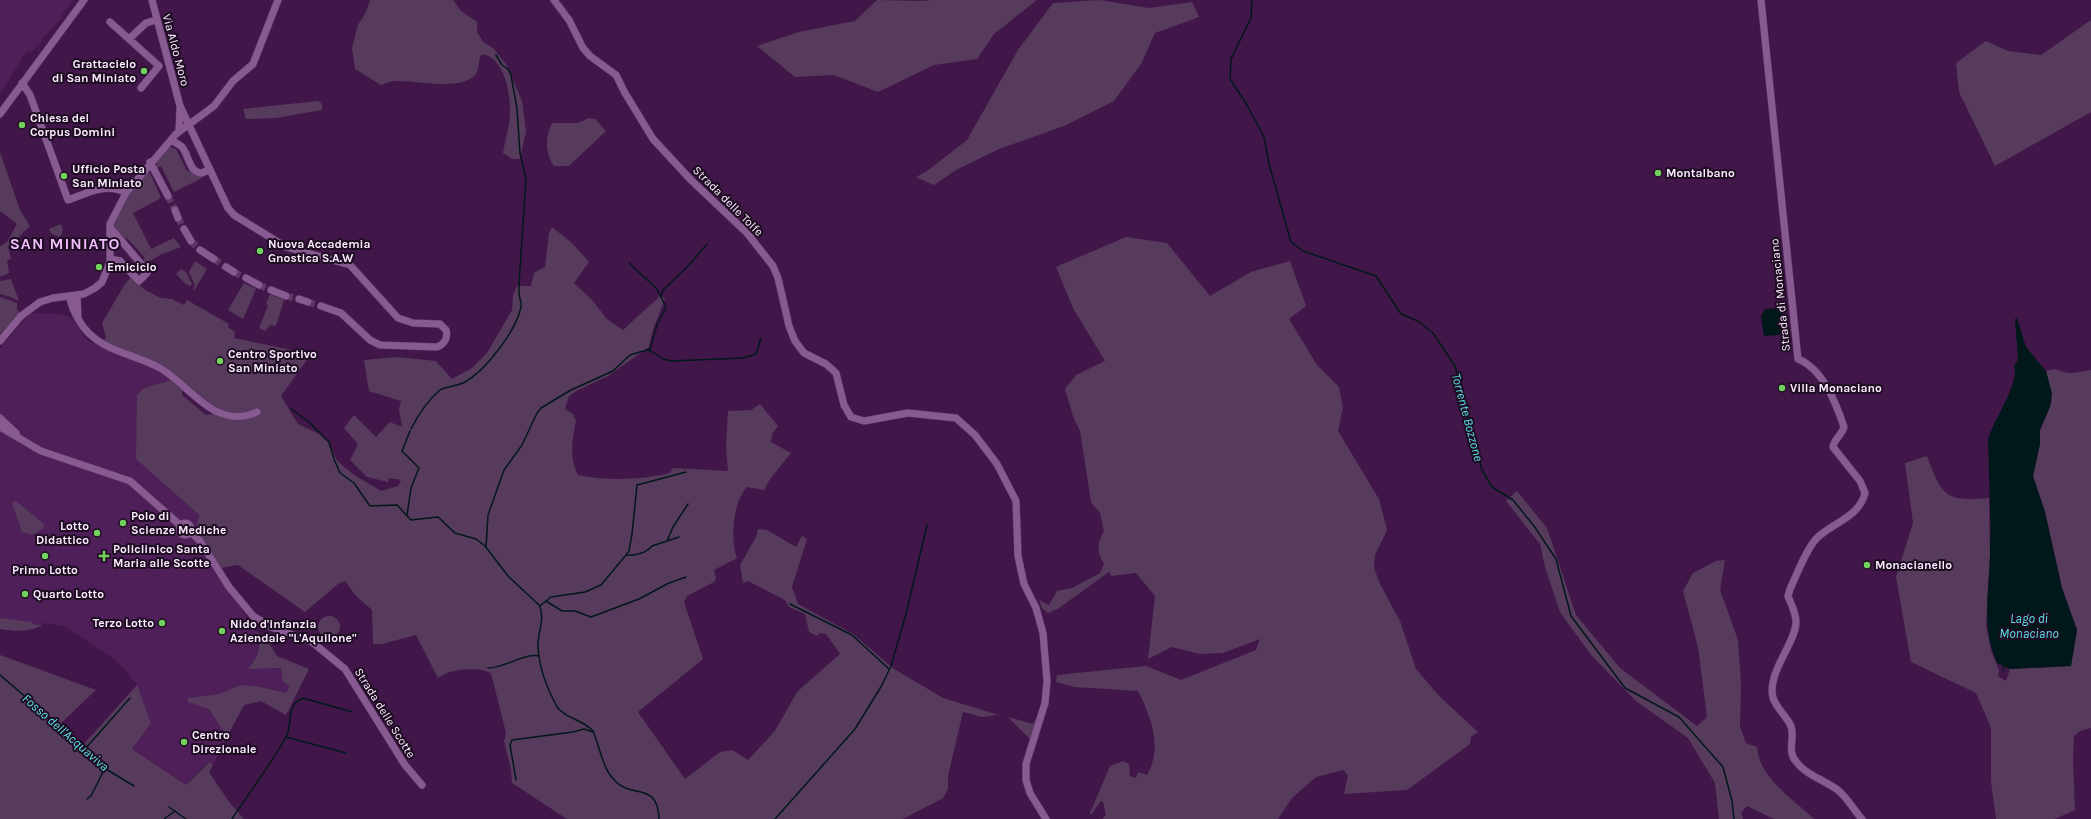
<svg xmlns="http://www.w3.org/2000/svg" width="2091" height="819" viewBox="0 0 2091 819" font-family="Karla,sans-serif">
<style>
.built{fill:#4e1f58}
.green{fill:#573b5d;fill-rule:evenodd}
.water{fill:#00181a}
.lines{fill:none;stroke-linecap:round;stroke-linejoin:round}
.stream{stroke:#00181a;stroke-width:1.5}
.minor-tunnel{stroke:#5d3765;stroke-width:7;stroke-dasharray:7 3.5;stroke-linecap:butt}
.minor-casing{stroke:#55345d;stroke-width:8}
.minor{stroke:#875a92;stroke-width:7}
.poi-dot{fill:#72d25d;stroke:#1e0c22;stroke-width:1.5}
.labels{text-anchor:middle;stroke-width:4;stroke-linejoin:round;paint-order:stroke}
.street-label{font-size:12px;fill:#fbecff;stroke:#1e0c22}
.poi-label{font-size:12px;font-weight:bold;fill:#fbecff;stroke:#1e0c22;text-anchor:start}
.water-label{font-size:13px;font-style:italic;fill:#5ee2e9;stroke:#1e0c22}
.district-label{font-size:16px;font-weight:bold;letter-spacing:1px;fill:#f0befc;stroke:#1e0c22}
</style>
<rect width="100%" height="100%" fill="#41174a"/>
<path class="built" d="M 0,0 L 74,0 L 61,15 L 62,18 L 41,40 L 42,41 L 30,53 L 28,51 L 24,55 L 0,94 Z
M 30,313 L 58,314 L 67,316 L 75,320 L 82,334 L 89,341 L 155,369 L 171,380 L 144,388 L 136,459 L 199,515 L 195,533 L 260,639 L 259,653 L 248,669 L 281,668 L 283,682 L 290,686 L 286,693 L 256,686 L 241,685 L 219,694 L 188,698 L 209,709 L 227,737 L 213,765 L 210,762 L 203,767 L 186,785 L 132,749 L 151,723 L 137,685 L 118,662 L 64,626 L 42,623 L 42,625 L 0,618 L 0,348 Z"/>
<path class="green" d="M 370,0 L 453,0 L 461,11 L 477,22 L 477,32 L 483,42 L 493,48 L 506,64 L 522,101 L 526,131 L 520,159 L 512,159 L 503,153 C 505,140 510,126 510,113 C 511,94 504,57 482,54 C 477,60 481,70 474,76 C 459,91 416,80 396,81 C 391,81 386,83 381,85 L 355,69 L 352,48 L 358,25 L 366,12 Z
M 877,0 C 886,0 925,2 930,0 L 1037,0 L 994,34 L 977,59 L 934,65 L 878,92 L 834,75 L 795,77 L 757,46 L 799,32 L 855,21 Z
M 1100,0 L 1149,8 L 1192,2 L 1199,17 L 1155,33 L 1141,64 L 1114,101 L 1064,126 L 999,149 L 956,170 L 934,185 L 916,177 L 927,171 L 967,140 L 1018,50 L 1053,3 Z
M 2091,20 L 2091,112 L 1995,166 L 1959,92 L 1956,63 L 1986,41 L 2008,51 L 2041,55 Z
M 318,101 L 322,104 L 322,110 L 276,118 L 246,119 L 243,109 Z
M 589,118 L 595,119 L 606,131 L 569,166 L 554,166 C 545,154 545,136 552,123 L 578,123 Z
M 170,147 L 176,149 L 187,171 L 192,170 L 202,178 L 174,192 L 161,166 L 157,168 C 154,160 164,151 170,147 Z
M 0,152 L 20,210 L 30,226 L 8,247 L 11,259 L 7,260 L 9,273 L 0,277 L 0,246 L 7,242 L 17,224 L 0,211 Z
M 147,172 L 150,173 L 161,198 L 133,213 L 151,249 L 174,238 L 181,247 L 160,255 L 145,264 L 142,261 L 145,258 L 128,239 L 122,238 L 114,225 L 127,198 Z
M 61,224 C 63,229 64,234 59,237 L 51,233 L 49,229 Z
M 552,227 L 572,243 L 589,262 L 574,283 L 592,300 L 607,319 L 623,330 L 660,296 L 665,299 L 653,329 L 649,347 L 608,376 L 578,390 L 569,396 L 565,409 L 573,414 L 576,421 C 572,439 569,458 578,475 C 605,481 643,480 670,473 L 673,468 L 728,471 L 726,447 L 728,411 L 751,410 L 760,404 L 778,426 L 772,434 L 771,442 L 791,453 L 770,479 L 764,490 L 747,487 C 733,501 730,540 737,558 L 714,570 L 716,578 L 714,582 L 687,596 L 684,602 L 703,659 L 638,712 L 685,779 L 720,752 L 732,750 L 748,760 L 775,731 L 797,692 L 840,654 L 826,634 L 820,633 L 817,636 L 809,632 L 805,614 L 789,607 L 785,600 L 748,581 L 743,583 L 740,565 L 756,537 L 758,529 L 767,530 L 796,547 L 802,536 L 807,539 L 792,587 L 798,604 L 853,634 L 894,669 L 943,698 L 1005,717 L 997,715 L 982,717 L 963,712 L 948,776 L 948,789 L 943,798 L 903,819 L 567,819 L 512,783 L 511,769 L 504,741 L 506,733 L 491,673 C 479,666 448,669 438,678 L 416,635 L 382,644 L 373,644 L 372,610 L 356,596 L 345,581 L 338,584 L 305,612 L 238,565 L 220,568 L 195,533 L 199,515 L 136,459 L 137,395 L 144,388 L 171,380 L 159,371 L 100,346 L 106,337 L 102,323 L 125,284 L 131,277 L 145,290 L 161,298 L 172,299 L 184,305 L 187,300 L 229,324 L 228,327 L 235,332 L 234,338 L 311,354 L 281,396 L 298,424 L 319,434 L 328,442 L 336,459 L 344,467 L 356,476 L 381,491 L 398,486 L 401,480 L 389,478 L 388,482 L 367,477 L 350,460 L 358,444 L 344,428 L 354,415 L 376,437 L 390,422 L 402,427 L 399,410 L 401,401 L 369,391 L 364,360 L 397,357 L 436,361 L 452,379 L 472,368 L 487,353 L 512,310 L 513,296 L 517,286 L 531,286 L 534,273 L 545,267 L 549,233 ZM 182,390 L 213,414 L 206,415 L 182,395 Z
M 1126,237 L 1167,243 L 1210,296 L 1251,272 L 1290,261 L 1306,306 L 1289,319 L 1317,365 L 1339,387 L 1343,408 L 1338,431 L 1379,499 L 1387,530 L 1375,555 L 1374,568 L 1380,584 L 1400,621 L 1416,669 L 1440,697 L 1478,732 L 1471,737 L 1470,744 L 1407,790 L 1344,794 L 1348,775 L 1343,770 L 1316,777 L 1292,798 L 1278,819 L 1102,819 L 1106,815 L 1103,802 L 1101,801 L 1091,815 L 1090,813 L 1110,766 L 1123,761 L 1129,764 L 1130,776 L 1136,778 L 1138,772 L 1147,775 C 1163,747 1151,717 1138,691 L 1075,687 L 1056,682 L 1057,675 L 1146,666 L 1181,680 L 1256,650 L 1260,639 L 1223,653 L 1200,654 L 1172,647 L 1148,659 L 1155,596 L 1136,573 L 1111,576 L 1109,572 L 1059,608 L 1048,613 L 1042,608 L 1039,600 L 1049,605 L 1057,591 L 1072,588 L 1100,573 L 1104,564 C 1096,550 1097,544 1104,531 L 1100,513 L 1091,502 L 1080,431 L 1073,416 L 1065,389 L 1076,375 L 1105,361 L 1073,308 L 1056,267 Z
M 195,261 L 207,269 L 194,291 L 193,288 L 195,286 L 189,272 Z
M 181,269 L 186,272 L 192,284 L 191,286 L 186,284 L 176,274 Z
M 11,279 L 19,301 L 11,297 L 0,294 L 0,281 Z
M 244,283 L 256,289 L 243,319 L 228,310 Z
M 270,294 L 284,300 L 276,326 L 270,325 L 265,331 L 259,328 L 268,306 L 266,304 Z
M 0,297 L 17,303 L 17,309 L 20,313 L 0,334 Z
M 2056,369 C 2067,376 2078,372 2091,370 L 2091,728 L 2080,731 L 2074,736 L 2073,759 L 2075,810 L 2055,819 L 1996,819 L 1991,781 L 1991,728 L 1976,693 L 1911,662 L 1896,577 L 1913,523 L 1905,463 L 1927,456 C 1942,496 1945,502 1989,498 L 1990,554 L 1986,626 L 1991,651 L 1999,670 L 1998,676 L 2006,681 L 2010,669 L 2071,666 L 2077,630 L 2062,588 L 2045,512 L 2033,476 L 2040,444 L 2040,430 L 2052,401 L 2046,371 Z
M 1517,491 L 1547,528 L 1576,615 L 1620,668 L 1697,726 L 1707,717 L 1698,647 L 1683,591 L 1693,573 L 1716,561 L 1725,560 L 1720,590 L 1738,640 L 1741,684 L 1740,727 L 1746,743 L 1757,747 C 1760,779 1792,798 1814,819 L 1774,819 L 1747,806 L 1741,813 L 1743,819 L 1719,819 L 1715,783 L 1688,738 L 1636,701 L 1591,655 L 1560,612 L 1545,567 L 1540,544 L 1506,501 Z
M 16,501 L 43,523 L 44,528 L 32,535 L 22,532 L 12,503 Z
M318 627a11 11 0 1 1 22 0a11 11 0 1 1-22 0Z
M 0,618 L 32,622 L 32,624 L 42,625 C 29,633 14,631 0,629 Z
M 256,631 L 267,640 L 277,656 L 309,669 L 286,715 L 261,701 L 244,705 L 227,737 L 209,709 L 188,702 L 188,698 L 219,694 L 240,685 L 256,686 L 286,693 L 290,686 L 283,682 L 281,668 L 248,669 C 258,657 263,647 256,631 Z
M 0,655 L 96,690 L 61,723 L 84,744 L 137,685 L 151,723 L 132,749 L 186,785 L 210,762 L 213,765 L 209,772 L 229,802 L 244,819 L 0,819 Z
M 1040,711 L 1030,739 L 1008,717 L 1033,724 Z"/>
<path class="water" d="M 1777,308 L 1782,310 L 1785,331 L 1779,335 L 1764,336 L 1761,316 L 1765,309 Z
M 2017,318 L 2026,347 L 2046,371 L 2052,393 L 2050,407 L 2040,430 L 2040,444 L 2033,476 L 2045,512 L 2062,588 L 2077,630 L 2071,666 L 2010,669 L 1997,663 C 1981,627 1989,591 1990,554 C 1991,516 1989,478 1988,440 C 1993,420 2020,384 2014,366 L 2018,360 L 2015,319 Z"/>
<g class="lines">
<path class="stream" d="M 1252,0 L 1251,18 L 1231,59 L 1230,79 L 1247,105 L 1264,137 L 1269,164 L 1291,242 L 1303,251 L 1376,276 L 1401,314 L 1418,321 L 1433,333 L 1455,366 L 1482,470 L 1492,487 L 1513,500 L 1534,526 L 1556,559 L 1571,616 L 1625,688 L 1679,717 L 1723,767 L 1732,801 L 1734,819
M 496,55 L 502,65 L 508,69 L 511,75 L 517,109 L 520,153 L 526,179 L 520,269
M 661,296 L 663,290 L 689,265 L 707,244
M 648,349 L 663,359 L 671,361 L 743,358 L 756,354 L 761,338
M 291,409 L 309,422 L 329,442 L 334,459 L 340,473 L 354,483 L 370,506 L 397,505 L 411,520 L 438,517 L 455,533 L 476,539 L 485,546 L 508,576 L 539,605 C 546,618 537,633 538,647 C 539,666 547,688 556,705 C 563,718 584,720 593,731 C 600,747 602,768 615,781 C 632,799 658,781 659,819
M 411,429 C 418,415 428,400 440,390 C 443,387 458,386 465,382 C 486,370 516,331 521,307 C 522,302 519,298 519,293 C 519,286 519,278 520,271
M 407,515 L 411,488 L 419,468 L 402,451 L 410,431
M 667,541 L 673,527 L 688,504
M 486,547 L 488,515 L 504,470 L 522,445 L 537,413 L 541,408 L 571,390 L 613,371 L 630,355 L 650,349 L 657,325 L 666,307 L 657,289 L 629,263
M 627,555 C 635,556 646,553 652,546 L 679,537
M 546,601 L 562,611 L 575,611 L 591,617 L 639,599 L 669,583 L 686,577
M 790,604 L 852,635 L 889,669
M 540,606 L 551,597 L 585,592 L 601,585 L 626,555 L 629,551 L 632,534 L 637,485 L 686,472
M 488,668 C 505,668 524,653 539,656
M 2003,670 L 2004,666
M 0,675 L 77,741 L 101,766 L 134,786
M 286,737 L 346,753
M 85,749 L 130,698
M 516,780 L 510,745 L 512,740 L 573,732 L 584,729 L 593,732
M 87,799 L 91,796 L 105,768
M 169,807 L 186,819
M 164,819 L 175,811
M 232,819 C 250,791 270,766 286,737 C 293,724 285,705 303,698 L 352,712
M 775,819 L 855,729 L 882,685 L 891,666 L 906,614 L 927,525"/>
<path class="minor-tunnel" d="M 168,196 L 175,210
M 178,218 L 184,229
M 191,241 L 200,250
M 214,259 L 226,267
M 234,272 L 246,278
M 259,285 L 271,290
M 286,296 L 299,299
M 308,302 L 321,306"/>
<defs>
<path id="minor" d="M 152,0 L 180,106 L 228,208 L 234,215 L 286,247 L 350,265 L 398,318 L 413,323 L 440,324 L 446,330 C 448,337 445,344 437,347 L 380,345 L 370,340 L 341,313 L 321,306
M 554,0 L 569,20 L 583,48 L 590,56 L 616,75 L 625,93 L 653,139 L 691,180 L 747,233 L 773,266 L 778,278 L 789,326 L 795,341 L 804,353 L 826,364 L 836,373 L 844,405 L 851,417 L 864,421 L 908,413 L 956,418 L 975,435 L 997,464 L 1016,501 L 1018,556 L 1024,584 L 1036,608 L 1043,633 L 1047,681 L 1045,703 L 1026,764 L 1026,780 L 1030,793 L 1046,819
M 1761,0 L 1798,359 C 1823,369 1836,403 1844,427 C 1842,435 1834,439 1833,447 L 1860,481 L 1865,493 C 1859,518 1831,523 1816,539 C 1805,551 1797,575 1790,589 L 1788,596 C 1791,604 1796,613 1796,622 C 1796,638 1778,661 1774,678 C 1767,702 1780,707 1790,724 C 1796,735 1788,746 1793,757 C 1803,775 1824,779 1839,791 C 1848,799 1854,810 1862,819
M 110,22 L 159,66 L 141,88
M 129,39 L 146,23 L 156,20
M 22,83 L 30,95 L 68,200 C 88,193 106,182 126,193
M 0,114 L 84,0
M 179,131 L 180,108
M 171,140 C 174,142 179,144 182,147 C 189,155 189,173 202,173 L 210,169
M 150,162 L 168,196
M 175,210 L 178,218
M 110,227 L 146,270 L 147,273 L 139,281 L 120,261 L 111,259
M 184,229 L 191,241
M 200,250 L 214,259
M 226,267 L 234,272
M 246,278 L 259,285
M 271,290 L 286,296
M 77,296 L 78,317
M 70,297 C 71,307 75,314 80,322 C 97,351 133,353 160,368 C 191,386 215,431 257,412
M 299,299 L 308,302
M 0,341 L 21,316 L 40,302 L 53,298 L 84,294 L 95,288 L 102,282 L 110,262 L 110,224 L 126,193 L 176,134 L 214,106 L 233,81 L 253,64 L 278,0
M 0,418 L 16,433
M 0,427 L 41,451 L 130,481 L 180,525
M179 529a6 6 0 1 1 12 0a6 6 0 1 1-12 0Z
M 190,531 L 200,541 L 229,587 L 253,616 L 271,627 L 312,642 L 345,669 L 405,765 L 422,785"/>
</defs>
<use href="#minor" class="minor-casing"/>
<use href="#minor" class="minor"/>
</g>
<g class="poi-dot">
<circle cx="144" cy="71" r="4"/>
<circle cx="22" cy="125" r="4"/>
<circle cx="1658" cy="173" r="4"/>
<circle cx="64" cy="176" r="4"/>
<circle cx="260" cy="251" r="4"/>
<circle cx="99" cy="267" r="4"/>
<circle cx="220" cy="361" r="4"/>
<circle cx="1782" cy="388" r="4"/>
<circle cx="123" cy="523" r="4"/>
<circle cx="97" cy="533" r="4"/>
<circle cx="45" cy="556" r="4"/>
<path d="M102 550h4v4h4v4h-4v4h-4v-4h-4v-4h4z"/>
<circle cx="1867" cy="565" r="4"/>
<circle cx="25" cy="594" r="4"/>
<circle cx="162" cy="623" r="4"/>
<circle cx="222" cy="631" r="4"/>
<circle cx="184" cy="742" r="4"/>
</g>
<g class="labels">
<g class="street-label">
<text transform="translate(176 50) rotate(75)" y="4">Via Aldo Moro</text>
<text transform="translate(728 201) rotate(45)" y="4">Strada delle Tolfe</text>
<text transform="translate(1780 295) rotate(-96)" y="4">Strada di Monaciano</text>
<text transform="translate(385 713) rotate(58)" y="4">Strada delle Scotte</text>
</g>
<g class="poi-label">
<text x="136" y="68" text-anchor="end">Grattacielo<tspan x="136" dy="14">di San Miniato</tspan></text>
<text x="30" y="122">Chiesa del<tspan x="30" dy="14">Corpus Domini</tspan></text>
<text x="72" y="173">Ufficio Posta<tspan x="72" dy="14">San Miniato</tspan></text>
<text x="1666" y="177">Montalbano</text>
<text x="268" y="248">Nuova Accademia<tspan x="268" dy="14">Gnostica S.A.W</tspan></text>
<text x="107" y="271">Emiciclo</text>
<text x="228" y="358">Centro Sportivo<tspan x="228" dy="14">San Miniato</tspan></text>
<text x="1790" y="392">Villa Monaciano</text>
<text x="131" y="520">Polo di<tspan x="131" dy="14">Scienze Mediche</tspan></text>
<text x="89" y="530" text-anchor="end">Lotto<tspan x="89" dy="14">Didattico</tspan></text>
<text x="113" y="553">Policlinico Santa<tspan x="113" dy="14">Maria alle Scotte</tspan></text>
<text x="1875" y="569">Monacianello</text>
<text x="45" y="574" text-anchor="middle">Primo Lotto</text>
<text x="33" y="598">Quarto Lotto</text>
<text x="154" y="627" text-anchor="end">Terzo Lotto</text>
<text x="230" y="628">Nido d'infanzia<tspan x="230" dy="14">Aziendale "L'Aquilone"</tspan></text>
<text x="192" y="739">Centro<tspan x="192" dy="14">Direzionale</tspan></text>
</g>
<g class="water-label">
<text transform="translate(1468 417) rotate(75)" y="5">Torrente Bozzone</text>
<text x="2029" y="623">Lago di<tspan x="2029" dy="15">Monaciano</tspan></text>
<text transform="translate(66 732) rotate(41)" y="5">Fosso dell'Acquaviva</text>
</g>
<g class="district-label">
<text x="65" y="249">SAN MINIATO</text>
</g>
</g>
</svg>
